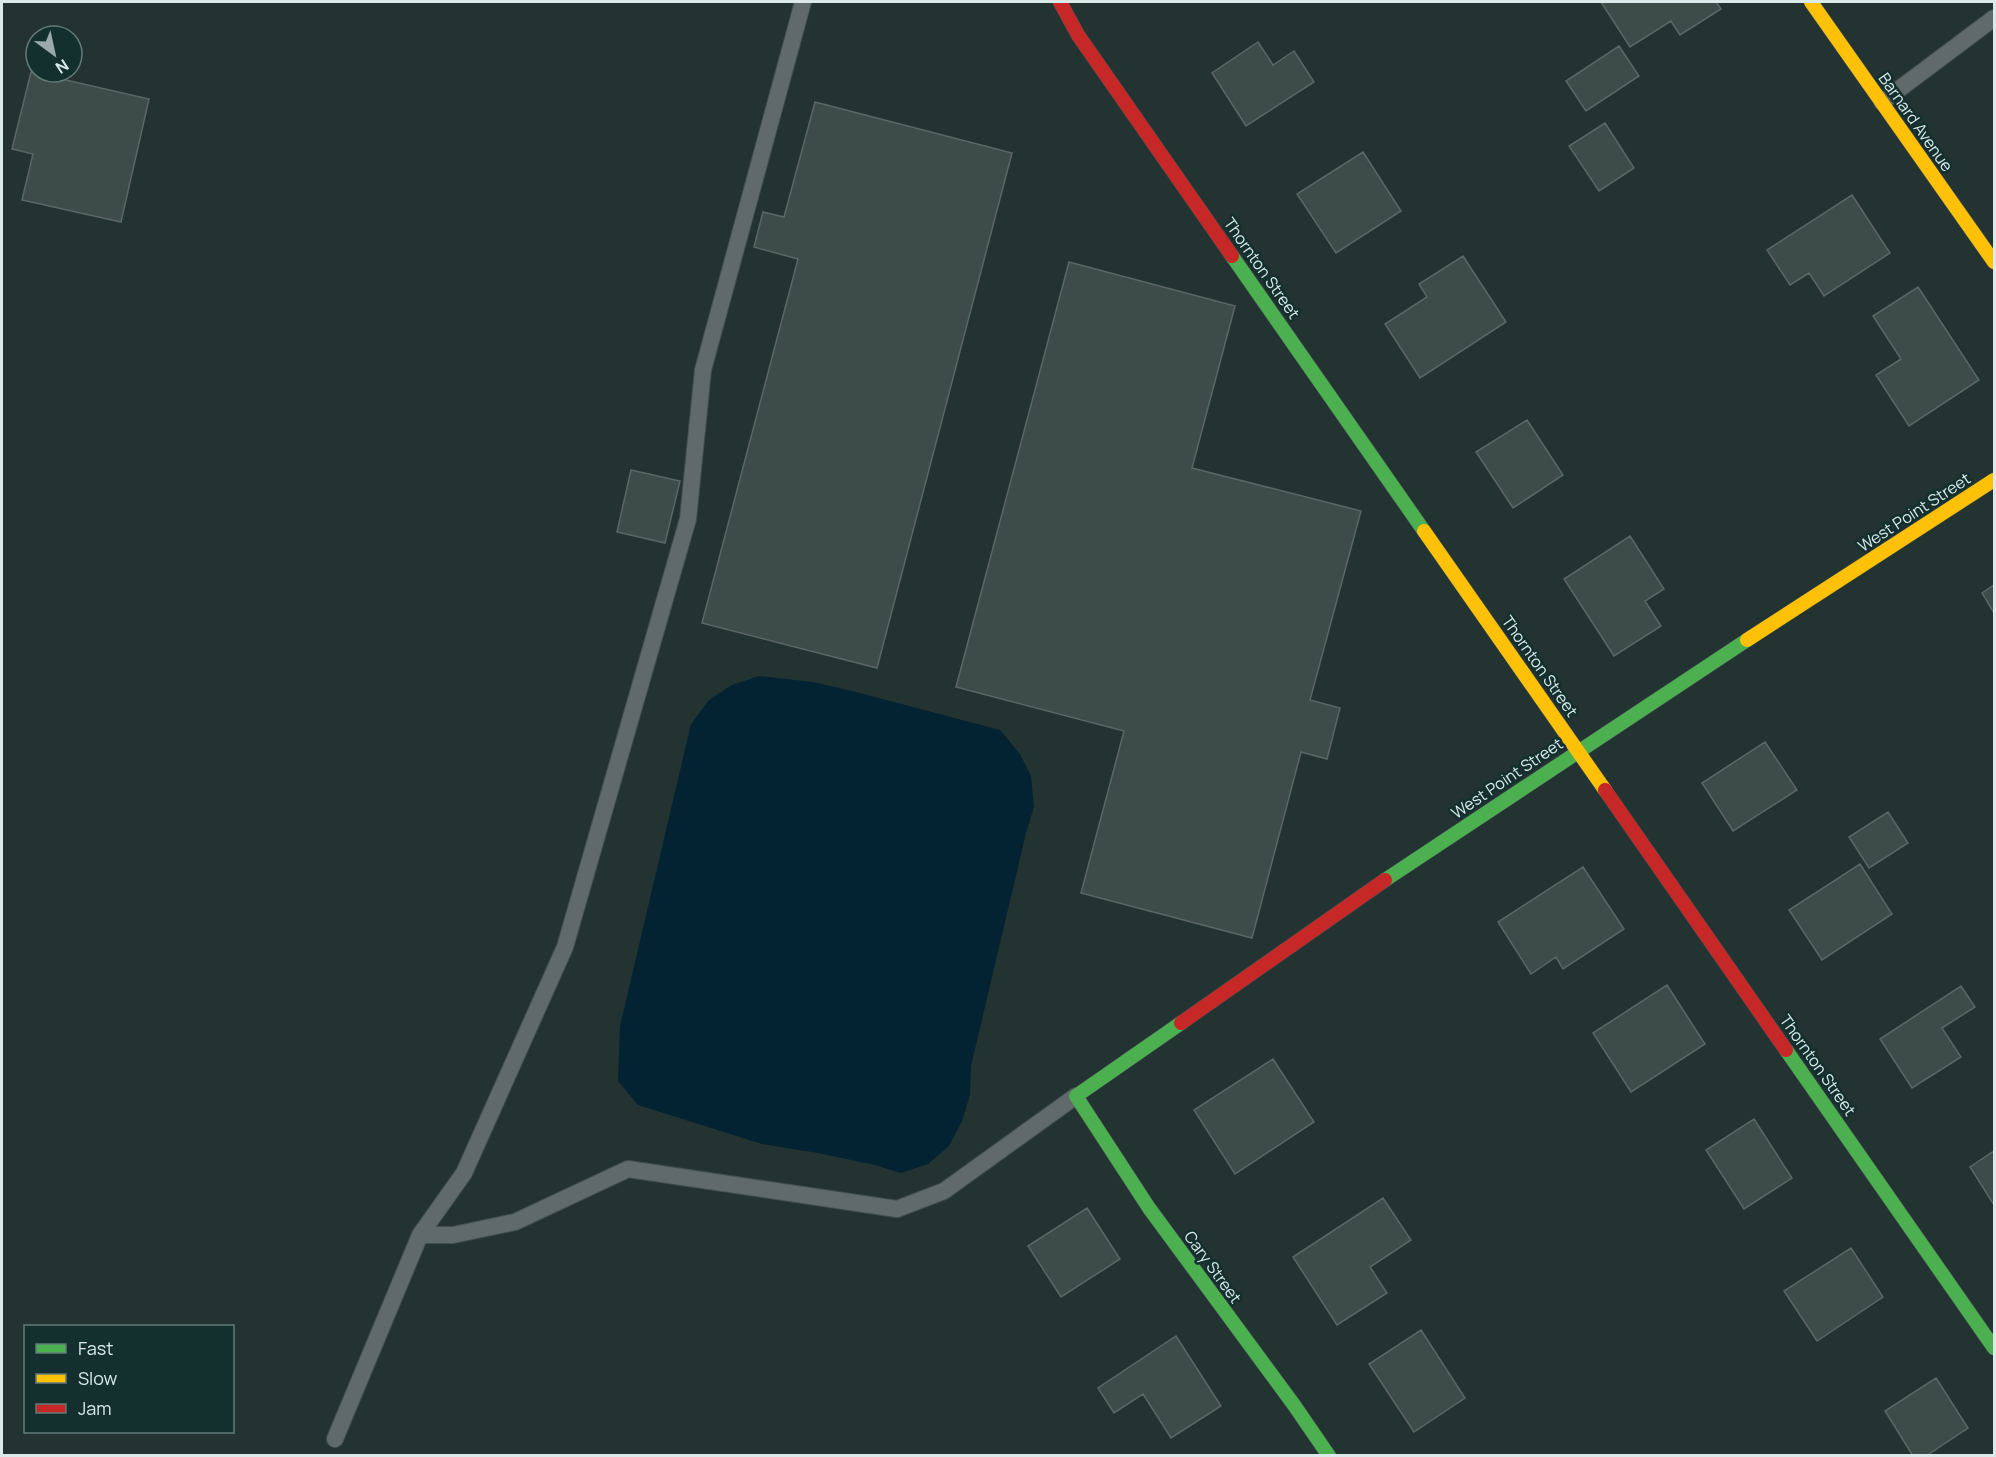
<svg xmlns="http://www.w3.org/2000/svg" width="1996" height="1457" viewBox="0 0 1996 1457" font-family="Manrope,sans-serif">
<style>
.water{fill:#032332}
.building{fill:#3d4c49;stroke:#5b6765;stroke-width:1.5}
.lines{fill:none;stroke-linecap:round;stroke-linejoin:round}
.lane-casing{stroke:#424f4f;stroke-width:18}
.fast-casing{stroke:#424f4f;stroke-width:15}
.slow-casing{stroke:#424f4f;stroke-width:15}
.jam-casing{stroke:#424f4f;stroke-width:15}
.lane{stroke:#616a6b;stroke-width:16}
.fast{stroke:#4caf50;stroke-width:14}
.slow{stroke:#ffc107;stroke-width:14}
.jam{stroke:#c62828;stroke-width:14}
.labels{text-anchor:middle;stroke-width:5;stroke-linejoin:round;paint-order:stroke}
.street-label{font-size:16px;fill:#daeaea;stroke:#132f2e}
</style>
<rect width="100%" height="100%" fill="#233332"/>
<path class="water" d="M 759,676 L 813,682 L 856,692 L 1000,730 L 1020,754 L 1031,776 L 1034,807 L 1026,833 L 971,1066 L 970,1095 L 962,1121 L 949,1146 L 928,1164 L 901,1173 L 875,1165 L 818,1153 L 762,1144 L 638,1105 L 618,1081 L 620,1026 L 691,724 L 709,700 L 732,685 Z"/>
<path class="building" d="M 1601,2 L 1716,2 L 1721,9 L 1680,35 L 1671,21 L 1630,47 Z
M 1258,42 L 1273,65 L 1294,51 L 1314,82 L 1246,126 L 1212,73 Z
M 1619,46 L 1639,76 L 1586,111 L 1566,81 Z
M 31,72 L 149,99 L 121,222 L 22,200 L 33,154 L 12,149 Z
M 815,102 L 1012,153 L 877,668 L 702,623 L 798,259 L 754,247 L 763,212 L 784,217 Z
M 1605,123 L 1634,168 L 1599,191 L 1569,146 Z
M 1363,152 L 1401,211 L 1336,253 L 1297,194 Z
M 1852,195 L 1890,253 L 1824,296 L 1809,273 L 1790,285 L 1767,250 Z
M 1463,256 L 1506,322 L 1420,378 L 1385,324 L 1427,297 L 1419,284 Z
M 1069,262 L 1235,306 L 1192,468 L 1361,511 L 1310,700 L 1340,708 L 1327,759 L 1301,752 L 1252,938 L 1081,893 L 1124,731 L 956,687 Z
M 1918,287 L 1979,380 L 1909,426 L 1876,375 L 1901,359 L 1873,316 Z
M 1527,420 L 1563,475 L 1513,508 L 1476,452 Z
M 631,470 L 680,481 L 665,543 L 617,532 Z
M 1630,536 L 1664,589 L 1645,601 L 1661,626 L 1614,656 L 1564,579 Z
M 1994,585 L 1994,613 L 1982,593 Z
M 1765,742 L 1797,790 L 1733,831 L 1702,783 Z
M 1888,812 L 1908,843 L 1869,868 L 1849,837 Z
M 1860,864 L 1892,914 L 1822,960 L 1789,910 Z
M 1583,867 L 1624,929 L 1563,969 L 1556,957 L 1531,974 L 1498,922 Z
M 1667,985 L 1705,1044 L 1631,1092 L 1593,1033 Z
M 1961,986 L 1975,1007 L 1942,1028 L 1961,1057 L 1912,1088 L 1880,1039 Z
M 1273,1059 L 1314,1122 L 1235,1174 L 1194,1110 Z
M 1754,1119 L 1792,1178 L 1744,1209 L 1706,1150 Z
M 1994,1151 L 1994,1205 L 1970,1167 Z
M 1383,1198 L 1411,1240 L 1370,1267 L 1387,1293 L 1337,1325 L 1293,1257 Z
M 1087,1208 L 1120,1259 L 1061,1297 L 1028,1246 Z
M 1851,1248 L 1883,1297 L 1817,1341 L 1784,1291 Z
M 1421,1330 L 1465,1398 L 1414,1432 L 1369,1364 Z
M 1176,1336 L 1221,1406 L 1171,1438 L 1143,1394 L 1114,1413 L 1098,1388 Z
M 1936,1378 L 1968,1428 L 1926,1456 L 1913,1456 L 1885,1411 Z"/>
<g class="lines">
<defs>
<path id="lane" d="M 1882,102 L 1994,18
M 420,1235 L 453,1235 L 515,1222 L 628,1169 L 897,1209 L 944,1191 L 1076,1096
M 335,1439 L 420,1235 L 464,1173 L 565,947 L 688,519 L 703,370 L 803,2"/>
<path id="fast" d="M 1232,256 L 1424,531
M 1385,880 L 1747,640
M 1181,1023 L 1076,1096 L 1149,1208 L 1294,1405 L 1329,1456
M 1786,1050 L 1994,1348"/>
<path id="slow" d="M 1811,2 L 1994,262
M 1424,531 L 1605,790
M 1747,640 L 1994,480"/>
<path id="jam" d="M 1060,2 L 1078,35 L 1232,256
M 1605,790 L 1786,1050
M 1181,1023 L 1385,880"/>
</defs>
<use href="#lane" class="lane-casing"/>
<use href="#fast" class="fast-casing"/>
<use href="#slow" class="slow-casing"/>
<use href="#jam" class="jam-casing"/>
<use href="#lane" class="lane"/>
<use href="#fast" class="fast"/>
<use href="#slow" class="slow"/>
<use href="#jam" class="jam"/>
</g>
<g class="labels">
<g class="street-label">
<text transform="translate(1916 122) rotate(55)" y="6">Barnard Avenue</text>
<text transform="translate(1262 268) rotate(55)" y="6">Thornton Street</text>
<text transform="translate(1914 512) rotate(-33)" y="6">West Point Street</text>
<text transform="translate(1540 666) rotate(55)" y="6">Thornton Street</text>
<text transform="translate(1507 778) rotate(-34)" y="6">West Point Street</text>
<text transform="translate(1818 1065) rotate(55)" y="6">Thornton Street</text>
<text transform="translate(1213 1267) rotate(54)" y="6">Cary Street</text>
</g>
</g>
<rect width="1996" height="1457" fill="none" stroke="#daeaea" stroke-width="6"/>
<rect x="24" y="1325" width="210" height="108" fill="#132f2e" stroke="#637a79" stroke-width="1.5"/>
<rect x="36" y="1344" width="30" height="9" fill="#4caf50" stroke="#637a79" stroke-width="1.5"/>
<text x="78" y="1355" font-size="18" fill="#daeaea">Fast</text>
<rect x="36" y="1374" width="30" height="9" fill="#ffc107" stroke="#637a79" stroke-width="1.5"/>
<text x="78" y="1385" font-size="18" fill="#daeaea">Slow</text>
<rect x="36" y="1404" width="30" height="9" fill="#c62828" stroke="#637a79" stroke-width="1.5"/>
<text x="78" y="1415" font-size="18" fill="#daeaea">Jam</text>
<g transform="translate(54 54) rotate(147)"><circle r="28" fill="#132f2e" stroke="#637a79" stroke-width="1.5"/>
<path d="M0-4.5L10 22L0 15L-10 22Z" fill="#9aaaaa"/>
<text y="-9" font-size="16" font-weight="bold" text-anchor="middle" fill="#daeaea">N</text>
</g>
</svg>
